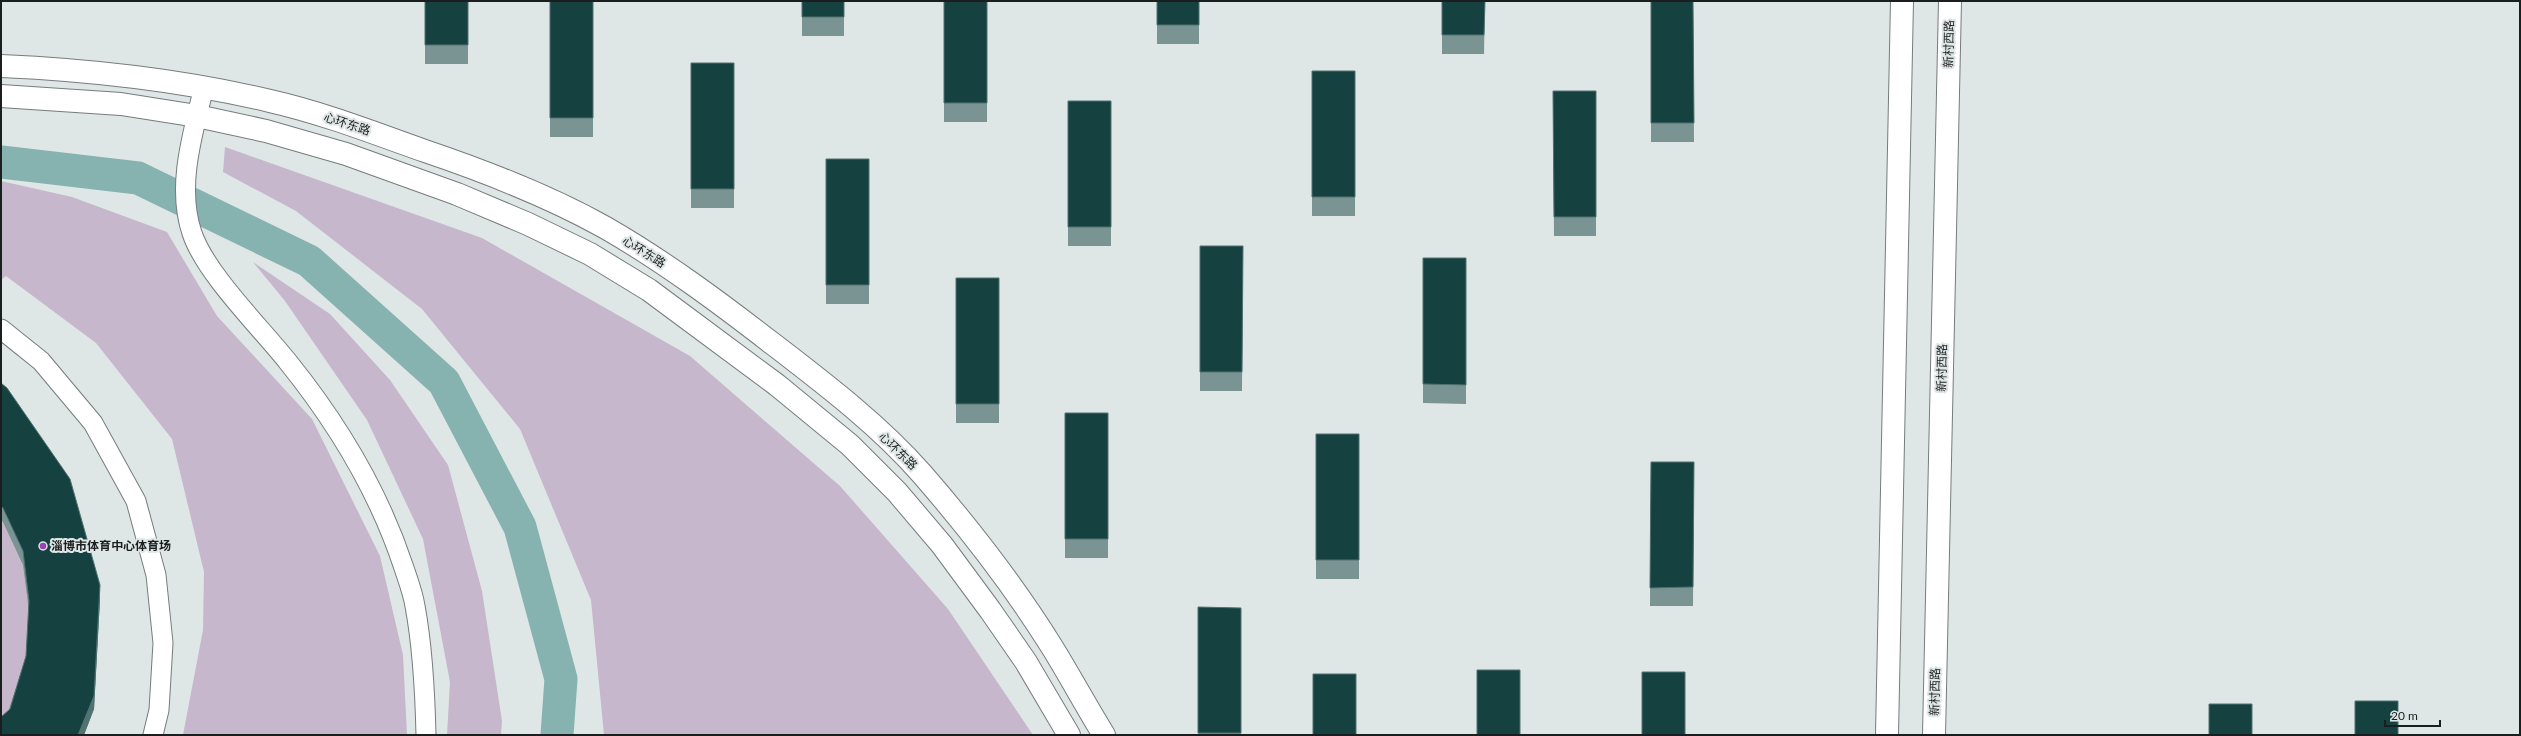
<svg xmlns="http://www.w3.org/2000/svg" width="2521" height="736" viewBox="0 0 2521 736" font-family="Lato,'Noto Sans SC',sans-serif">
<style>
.green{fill:#c6b7cc}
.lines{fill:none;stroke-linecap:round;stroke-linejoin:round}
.river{stroke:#86b2b0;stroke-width:33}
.minor-casing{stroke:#767c7c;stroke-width:21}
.major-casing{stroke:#767c7c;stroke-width:24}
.minor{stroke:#fff;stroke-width:19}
.major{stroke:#fff;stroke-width:22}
.wall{fill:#7a9493}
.shaded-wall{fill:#527272}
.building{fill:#154140;stroke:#527272}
.poi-dot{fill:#9843b2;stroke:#dfe6e6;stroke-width:1.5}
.labels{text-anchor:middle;stroke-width:4;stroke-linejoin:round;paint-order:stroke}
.street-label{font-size:12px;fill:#1b1e1e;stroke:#dfe6e6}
.poi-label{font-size:12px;font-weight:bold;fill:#1b1e1e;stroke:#dfe6e6;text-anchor:start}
</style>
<rect width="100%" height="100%" fill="#dfe6e6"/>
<path class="green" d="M 225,147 L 482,238 L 690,356 L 840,486 L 948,609 L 1033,735 L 604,735 L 591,600 L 520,429 L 422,309 L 296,211 L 223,172 Z
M 1,181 L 72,197 L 167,232 L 217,316 L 312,419 L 380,556 L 403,655 L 407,735 L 183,735 L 203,630 L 204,572 L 172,439 L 96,343 L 6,276 L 1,280 Z
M 253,262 L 330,314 L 390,380 L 448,465 L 482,591 L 502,721 L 501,735 L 447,735 L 450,682 L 423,539 L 367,420 L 285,301 Z
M 1,397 L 70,493 L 100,599 L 94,709 L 1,735 Z"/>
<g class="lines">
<path class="river" d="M 1,162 L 138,178 L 309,261 L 444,382 L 520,527 L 561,679 L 557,735"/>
<defs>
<path id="minor" d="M 204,87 C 193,133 176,186 192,233 C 205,273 261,328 288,362 C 338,424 379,492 404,568 C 408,580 413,593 415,606 C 423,649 425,692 426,735
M 1,329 L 41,361 L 93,423 L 136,501 L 156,575 L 163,643 L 159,710 L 153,735"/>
<path id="major" d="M 1,66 C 92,70 182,80 270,101 C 323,113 374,133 425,151 C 487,172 549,196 606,228 C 665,262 720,303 773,344 C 825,384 879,425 922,474 C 969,528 1014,586 1052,647 C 1070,676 1086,706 1104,735
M 1,96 L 121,104 L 197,116 L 266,131 L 346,154 L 457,194 L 528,224 L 590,254 L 649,290 L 777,385 L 850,445 L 897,492 L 942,545 L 990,610 L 1026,662 L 1069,735
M 1887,735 L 1902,1
M 1934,735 L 1950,1"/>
</defs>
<use href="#minor" class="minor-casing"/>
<use href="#major" class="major-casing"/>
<use href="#minor" class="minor"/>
<use href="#major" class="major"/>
</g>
<path class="wall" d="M 425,1 L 468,1 L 468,64 L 425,64 Z
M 550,1 L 593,1 L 593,137 L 550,137 Z
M 802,1 L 844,1 L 844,36 L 802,36 Z
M 944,1 L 987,1 L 987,122 L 944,122 Z
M 1157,1 L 1199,1 L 1199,44 L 1157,44 Z
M 1442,1 L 1485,1 L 1484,54 L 1442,54 Z
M 1651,1 L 1693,1 L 1694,142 L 1651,142 Z
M 691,63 L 734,63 L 734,208 L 691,208 Z
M 1312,71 L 1355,71 L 1355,216 L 1312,216 Z
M 1553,91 L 1596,91 L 1596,236 L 1554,236 Z
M 1068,101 L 1111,101 L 1111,246 L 1068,246 Z
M 826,159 L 869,159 L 869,304 L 826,304 Z
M 1200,246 L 1243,246 L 1242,391 L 1200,391 Z
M 1423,258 L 1466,258 L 1466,404 L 1423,403 Z
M 956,278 L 999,278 L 999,423 L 956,423 Z
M 1,383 L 100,599 L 94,709 L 84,735 L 1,735 L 26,656 L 29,611 L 23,565 L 3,522 L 1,520 Z
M 1065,413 L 1108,413 L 1108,558 L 1065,558 Z
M 1316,434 L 1359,434 L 1359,579 L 1316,579 Z
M 1651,462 L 1694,462 L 1693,606 L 1650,606 Z
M 1198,607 L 1241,608 L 1241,735 L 1198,735 Z"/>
<path class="shaded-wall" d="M 100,585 L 100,599 L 94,709 L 84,735 L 78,735 Z"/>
<path class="building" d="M 425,1 L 468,1 L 468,45 L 425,45 Z
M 550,1 L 593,1 L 593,118 L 550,118 Z
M 802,1 L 844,1 L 844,17 L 802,17 Z
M 944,1 L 987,1 L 987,103 L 944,103 Z
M 1157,1 L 1199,1 L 1199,25 L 1157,25 Z
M 1442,1 L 1485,1 L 1484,35 L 1442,35 Z
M 1651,1 L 1693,1 L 1694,123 L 1651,123 Z
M 691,63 L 734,63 L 734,189 L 691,189 Z
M 1312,71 L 1355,71 L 1355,197 L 1312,197 Z
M 1553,91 L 1596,91 L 1596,217 L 1554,217 Z
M 1068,101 L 1111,101 L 1111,227 L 1068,227 Z
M 826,159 L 869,159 L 869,285 L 826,285 Z
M 1200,246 L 1243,246 L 1242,372 L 1200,372 Z
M 1423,258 L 1466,258 L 1466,385 L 1423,384 Z
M 956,278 L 999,278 L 999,404 L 956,404 Z
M 1,383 L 7,388 L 70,479 L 100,585 L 94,696 L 78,735 L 1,735 L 1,717 L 10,709 L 26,656 L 29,601 L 23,551 L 3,508 L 1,506 Z
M 1065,413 L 1108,413 L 1108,539 L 1065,539 Z
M 1316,434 L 1359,434 L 1359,560 L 1316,560 Z
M 1651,462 L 1694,462 L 1693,587 L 1650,588 Z
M 1198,607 L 1241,608 L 1241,733 L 1198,733 Z
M 1477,670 L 1520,670 L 1520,735 L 1477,735 Z
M 1642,672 L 1685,672 L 1685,735 L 1642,735 Z
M 1313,674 L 1356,674 L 1356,735 L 1313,735 Z
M 2355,701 L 2398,701 L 2398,735 L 2355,735 Z
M 2209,704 L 2252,704 L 2252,735 L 2209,735 Z"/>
<circle class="poi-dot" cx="43" cy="546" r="4"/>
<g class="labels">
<g class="street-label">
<text transform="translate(1949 44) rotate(-89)" y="4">新村西路</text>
<text transform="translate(347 124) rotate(18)" y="4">心环东路</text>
<text transform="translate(644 252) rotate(32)" y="4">心环东路</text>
<text transform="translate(1942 368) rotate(-89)" y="4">新村西路</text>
<text transform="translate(898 451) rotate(44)" y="4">心环东路</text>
<text transform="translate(1935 692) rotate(-89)" y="4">新村西路</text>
</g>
<g class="poi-label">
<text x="51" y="550">淄博市体育中心体育场</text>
</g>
</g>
<rect width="2521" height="736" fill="none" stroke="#1b1e1e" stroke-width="4"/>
<path d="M2385 720v6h55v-6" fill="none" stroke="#1b1e1e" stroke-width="2"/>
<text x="2391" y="720" font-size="12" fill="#1b1e1e" stroke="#dfe6e6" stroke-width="3" paint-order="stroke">20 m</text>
</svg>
